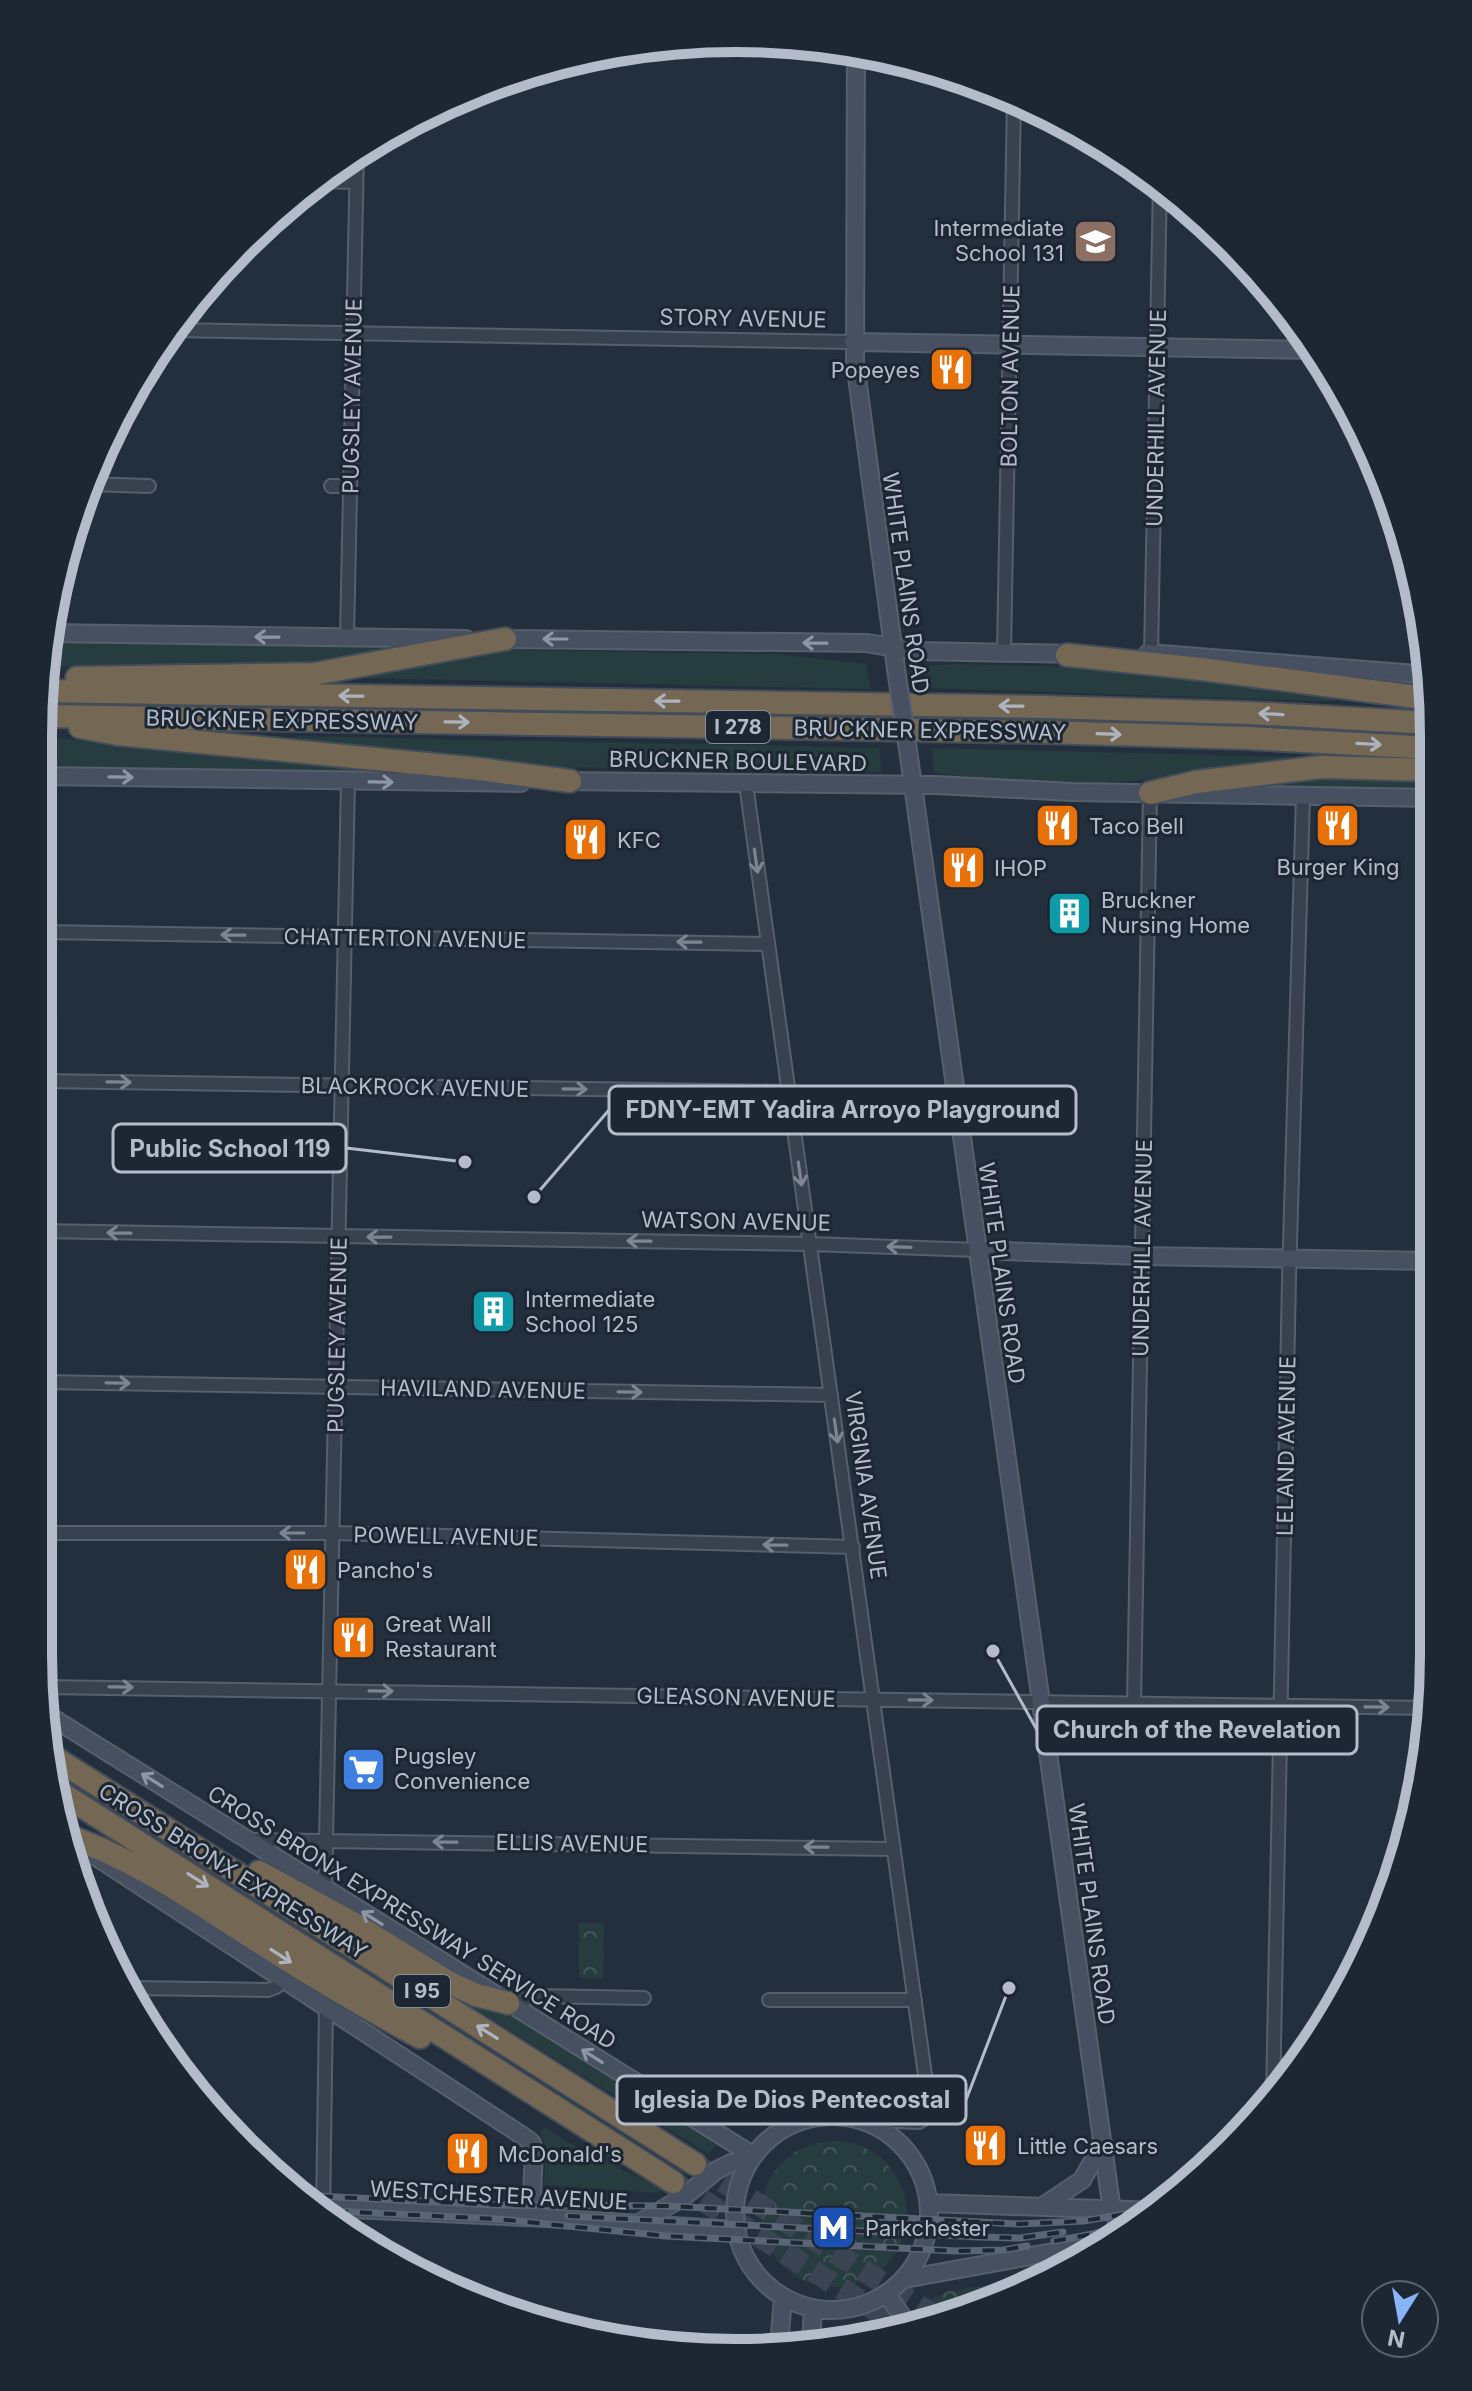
<svg xmlns="http://www.w3.org/2000/svg" width="1472" height="2391" viewBox="0 0 1472 2391" font-family="Inter,sans-serif">
<style>
.grass{fill:#263c3f}
.park{fill:url(#park-crowns)}
.lines{fill:none;stroke-linecap:round;stroke-linejoin:round}
.highway-tunnel{stroke:#3a4453;stroke-width:22;stroke-dasharray:22 11;stroke-linecap:butt}
.street-casing{stroke:#565f6c;stroke-width:16}
.secondary-casing{stroke:#565f6c;stroke-width:20}
.highway-casing{stroke:#434c59;stroke-width:26}
.street{stroke:#38414e;stroke-width:12}
.secondary{stroke:#465061;stroke-width:16}
.highway{stroke:#746855;stroke-width:22}
.rail-casing{stroke:#5a6575;stroke-width:7}
.rail{stroke:#1d2633;stroke-width:4;stroke-dasharray:12;stroke-linecap:butt}
.secondary-bridge-casing{stroke:#565f6c;stroke-width:20;stroke-linecap:butt}
.secondary-bridge{stroke:#465061;stroke-width:16}
.oneway{stroke:#8e96a5}
.oneway2{stroke:#aeb4bd}
.oneway3{stroke:#7c8592}
.labels{text-anchor:middle;stroke-width:6;stroke-linejoin:round;paint-order:stroke}
.shield{fill:#1d2633;stroke:#878f9c;stroke-width:2}
.shield-label{font-size:20px;font-weight:bold;fill:#b4bcc9}
.poi-label{font-size:22px;fill:#b4bcc9;stroke:#1d2633;text-anchor:start}
.street-label{font-size:22px;fill:#b4bcc9;stroke:#1d2633}
.rim{fill:none;stroke:#b4bcc9;stroke-width:10}
.leader{fill:none;stroke:#b4bcc9;stroke-width:3}
.callout-dot{fill:#b4bcc9;stroke:#1d2633;stroke-width:3}
.callout{fill:#1d2633;stroke:#b4bcc9;stroke-width:3}
.callout-label{font-size:24px;text-anchor:middle;font-weight:bold;fill:#b4bcc9}
</style>
<defs>
<pattern id="park-crowns" width="20" height="18" patternUnits="userSpaceOnUse" patternTransform="scale(2)"><rect width="20" height="18" fill="#263c3f"/><path d="M2 6a3 3 0 1 1 6 0M12 15a3 3 0 1 1 6 0" fill="none" stroke="#435659"/></pattern>
</defs>
<rect width="100%" height="100%" fill="#242f3e"/>
<path class="grass" d="M 45,641 L 334,645 L 398,649 L 306,665 L 227,664 L 44,667 Z
M 512,650 L 777,654 L 866,664 L 871,689 L 357,678 L 357,674 Z
M 953,664 L 1148,669 L 1336,696 L 1334,701 L 1317,701 L 923,688 L 920,666 Z
M 297,736 L 879,748 L 882,772 L 545,767 L 297,743 Z
M 43,737 L 342,765 L 394,773 L 43,766 Z
M 932,748 L 1292,757 L 1291,762 C 1220,771 1148,782 1076,784 C 1029,785 981,778 934,773 Z
M 1347,770 L 1432,775 L 1432,791 L 1266,788 L 1266,781 Z
M 450,1993 L 520,2019 L 717,2144 L 708,2154 Z
M 544,2127 L 580,2149 L 663,2189 L 659,2193 L 544,2185 L 546,2147 L 540,2133 Z"/>
<path class="park" d="M 579,1923 L 604,1923 L 603,1979 L 579,1978 Z
M761 2214a73 73 0 1 1 146 0a73 73 0 1 1-146 0Z
M 1031,2278 L 960,2316 L 925,2322 L 916,2309 L 945,2292 Z"/>
<g class="lines">
<path class="highway-tunnel" d="M 695,2164 L 940,2319
M 674,2182 L 900,2326"/>
<defs>
<path id="street" d="M 318,181 L 356,182
M 172,330 L 853,342
M 87,484 L 149,486
M 331,486 L 350,486
M 347,638 L 357,153
M 1004,653 L 1014,99
M 1151,654 L 1160,182
M 746,784 L 929,2104 L 927,2117 L 919,2122 L 852,2119
M 42,932 L 767,944
M 41,1081 L 789,1092
M 40,1231 L 810,1244 L 977,1250
M 40,1382 L 831,1395
M 39,1533 L 333,1533 L 853,1547
M 43,1687 L 1428,1708
M 1134,1703 L 1150,793
M 1428,1747 L 1428,1727
M 250,1840 L 894,1849
M 325,1889 L 348,781
M 133,1988 L 268,1990 L 276,1987 L 283,1978
M 769,2000 L 915,2000
M 508,2003 L 538,1996 L 644,1998
M 1273,2097 L 1289,1278 L 1303,796
M 323,2215 L 326,2006"/>
<path id="secondary" d="M 856,52 L 855,362 L 896,669
M 853,342 L 1314,350
M 47,633 L 466,639
M 497,639 L 866,643 L 917,651 L 1077,654
M 1148,653 L 1430,675
M 910,764 L 1112,2211 L 1122,2230
M 43,776 L 521,783
M 561,781 L 937,785 L 1073,792 L 1432,798
M 977,1250 L 1142,1256 L 1430,1261
M 48,1715 L 754,2156
M 90,1853 L 526,2138 L 532,2143 L 534,2150 L 531,2217
M735 2213a97 97 0 1 1 194 0a97 97 0 1 1-194 0Z
M 929,2203 L 1157,2211
M 1043,2206 L 1082,2180 L 1103,2143
M 309,2207 L 546,2218 L 736,2230
M 639,2223 L 685,2196 L 717,2170 L 731,2163 L 752,2158
M 904,2279 L 1053,2252 L 1112,2235
M 887,2294 L 908,2325
M 811,2341 L 813,2309
M 779,2346 L 783,2297"/>
<path id="highway" d="M 1067,655 L 1201,669 L 1432,699
M 77,678 L 314,674 L 505,639
M 44,691 L 1044,707 L 1250,713 L 1432,723
M 44,716 L 1041,732 L 1247,738 L 1432,748
M 80,727 L 117,734 L 479,769 L 570,781
M 1150,793 L 1196,782 L 1321,767 L 1432,770
M 55,1758 L 695,2164
M 61,1793 L 673,2182
M 68,1836 C 137,1860 195,1901 256,1940 C 310,1975 364,2007 420,2037
M 259,1872 L 356,1925 L 450,1983 L 476,1995 L 508,2003"/>
</defs>
<use href="#street" class="street-casing"/>
<use href="#secondary" class="secondary-casing"/>
<use href="#highway" class="highway-casing"/>
<use href="#street" class="street"/>
<use href="#secondary" class="secondary"/>
<use href="#highway" class="highway"/>
<defs>
<path id="rail" d="M 297,2195 L 498,2205 L 667,2206 L 1019,2224 L 1083,2221 L 1161,2208
M 312,2210 L 497,2219 L 666,2236 L 956,2251 L 1004,2250 L 1027,2246
M 568,2216 L 979,2237 L 1020,2238 L 1063,2232
M 1054,2241 L 1122,2229"/>
</defs>
<use href="#rail" class="rail-casing"/>
<use href="#rail" class="rail"/>
<defs>
<path id="secondary-bridge" d="M 896,669 L 910,764"/>
</defs>
<use href="#secondary-bridge" class="secondary-bridge-casing"/>
<use href="#secondary-bridge" class="secondary-bridge"/>
</g>
<defs><path id="oneway-shaft" d="M-6 0H5M1.5-3L5.5 0L1.5 3" fill="none" stroke-width="1.6" stroke-linecap="round" stroke-linejoin="round" transform="scale(2)"/></defs>
<g class="oneway">
<use href="#oneway-shaft" transform="translate(267 637) rotate(-179)"/>
<use href="#oneway-shaft" transform="translate(555 639) rotate(-180)"/>
<use href="#oneway-shaft" transform="translate(815 643) rotate(-179)"/>
<use href="#oneway-shaft" transform="translate(121 777) rotate(1)"/>
<use href="#oneway-shaft" transform="translate(381 782) rotate(1)"/>
<use href="#oneway-shaft" transform="translate(152 1780) rotate(-148)"/>
<use href="#oneway-shaft" transform="translate(372 1918) rotate(-148)"/>
<use href="#oneway-shaft" transform="translate(592 2056) rotate(-148)"/>
</g>
<g class="oneway2">
<use href="#oneway-shaft" transform="translate(351 696) rotate(-179)"/>
<use href="#oneway-shaft" transform="translate(667 701) rotate(-179)"/>
<use href="#oneway-shaft" transform="translate(1011 706) rotate(-179)"/>
<use href="#oneway-shaft" transform="translate(1271 714) rotate(-177)"/>
<use href="#oneway-shaft" transform="translate(457 722) rotate(1)"/>
<use href="#oneway-shaft" transform="translate(1109 734) rotate(2)"/>
<use href="#oneway-shaft" transform="translate(1369 744) rotate(3)"/>
<use href="#oneway-shaft" transform="translate(198 1880) rotate(32)"/>
<use href="#oneway-shaft" transform="translate(281 1956) rotate(33)"/>
<use href="#oneway-shaft" transform="translate(487 2032) rotate(-148)"/>
</g>
<g class="oneway3">
<use href="#oneway-shaft" transform="translate(756 861) rotate(82)"/>
<use href="#oneway-shaft" transform="translate(233 935) rotate(-179)"/>
<use href="#oneway-shaft" transform="translate(689 942) rotate(-179)"/>
<use href="#oneway-shaft" transform="translate(119 1082) rotate(1)"/>
<use href="#oneway-shaft" transform="translate(575 1089) rotate(1)"/>
<use href="#oneway-shaft" transform="translate(800 1174) rotate(82)"/>
<use href="#oneway-shaft" transform="translate(119 1233) rotate(-179)"/>
<use href="#oneway-shaft" transform="translate(379 1237) rotate(-179)"/>
<use href="#oneway-shaft" transform="translate(639 1241) rotate(-179)"/>
<use href="#oneway-shaft" transform="translate(899 1247) rotate(-178)"/>
<use href="#oneway-shaft" transform="translate(118 1383) rotate(1)"/>
<use href="#oneway-shaft" transform="translate(630 1392) rotate(1)"/>
<use href="#oneway-shaft" transform="translate(836 1431) rotate(82)"/>
<use href="#oneway-shaft" transform="translate(292 1533) rotate(180)"/>
<use href="#oneway-shaft" transform="translate(775 1545) rotate(-179)"/>
<use href="#oneway-shaft" transform="translate(121 1687) rotate(1)"/>
<use href="#oneway-shaft" transform="translate(381 1691) rotate(1)"/>
<use href="#oneway-shaft" transform="translate(921 1700) rotate(1)"/>
<use href="#oneway-shaft" transform="translate(1377 1707) rotate(1)"/>
<use href="#oneway-shaft" transform="translate(445 1842) rotate(-179)"/>
<use href="#oneway-shaft" transform="translate(816 1847) rotate(-179)"/>
</g>
<defs>
<symbol id="school-square" viewBox="-11 -11 22 22"><rect x="-9" y="-9" width="18" height="18" rx="4" fill="#8d6e63" stroke="#1d2633"/><path d="M0-5L7-2L0 1L-7-2ZM-4 1L0 2.5L4 1V4Q0 6-4 4Z" fill="#fff"/></symbol>
<symbol id="restaurant-square" viewBox="-11 -11 22 22"><rect x="-9" y="-9" width="18" height="18" rx="4" fill="#e8710a" stroke="#1d2633"/><path d="M-5-6h1v4h1v-4h1v4h1v-4h1v5L-1.5 .5V6h-2V.5L-5-1ZM5-6V6H3V1.5H1.5Q1.5-4 5-6Z" fill="#fff"/></symbol>
<symbol id="building-square" viewBox="-11 -11 22 22"><rect x="-9" y="-9" width="18" height="18" rx="4" fill="#0f9aa8" stroke="#1d2633"/><path d="M-4-6H4V6H1V3H-1V6H-4ZM-2.5-4.3h1.7v1.8h-1.7ZM.8-4.3h1.7v1.8H.8ZM-2.5-1h1.7V.8h-1.7ZM.8-1h1.7V.8H.8Z" fill="#fff"/></symbol>
<symbol id="supermarket-square" viewBox="-11 -11 22 22"><rect x="-9" y="-9" width="18" height="18" rx="4" fill="#3f7fe0" stroke="#1d2633"/><path d="M-6-5.5h2.5l.6 2H6L4.5 2H-2.5L-4.4-4H-6ZM-1.5 3.2a1.3 1.3 0 1 0 .1 0ZM3 3.2a1.3 1.3 0 1 0 .1 0Z" fill="#fff"/></symbol>
<symbol id="metro-square" viewBox="-11 -11 22 22"><rect x="-9" y="-9" width="18" height="18" rx="4" fill="#1a4fb4" stroke="#1d2633"/><path d="M-5.5 5V-5H-3L0 0L3-5H5.5V5H3V-.5L0 4L-3-.5V5Z" fill="#fff"/></symbol>
</defs>
<g fill-rule="evenodd">
<use href="#school-square" x="1070" y="216" width="51" height="51"/>
<use href="#restaurant-square" x="926" y="344" width="51" height="51"/>
<use href="#restaurant-square" x="1032" y="800" width="51" height="51"/>
<use href="#restaurant-square" x="1312" y="800" width="51" height="51"/>
<use href="#restaurant-square" x="560" y="814" width="51" height="51"/>
<use href="#restaurant-square" x="938" y="842" width="51" height="51"/>
<use href="#building-square" x="1044" y="888" width="51" height="51"/>
<use href="#building-square" x="468" y="1286" width="51" height="51"/>
<use href="#restaurant-square" x="280" y="1544" width="51" height="51"/>
<use href="#restaurant-square" x="328" y="1612" width="51" height="51"/>
<use href="#supermarket-square" x="338" y="1744" width="51" height="51"/>
<use href="#restaurant-square" x="960" y="2120" width="51" height="51"/>
<use href="#restaurant-square" x="442" y="2128" width="51" height="51"/>
<use href="#metro-square" x="808" y="2202" width="51" height="51"/>
</g>
<g class="labels">
<g class="shield">
<rect x="706" y="711" width="64" height="32" rx="6"/>
<rect x="394" y="1975" width="56" height="32" rx="6"/>
</g>
<g class="shield-label">
<text x="738" y="734">I 278</text>
<text x="422" y="1998">I 95</text>
</g>
<g class="poi-label">
<text x="1064" y="236" text-anchor="end">Intermediate<tspan x="1064" dy="25">School 131</tspan></text>
<text x="920" y="378" text-anchor="end">Popeyes</text>
<text x="1089" y="834">Taco Bell</text>
<text x="617" y="848">KFC</text>
<text x="1338" y="875" text-anchor="middle">Burger King</text>
<text x="994" y="876">IHOP</text>
<text x="1101" y="908">Bruckner<tspan x="1101" dy="25">Nursing Home</tspan></text>
<text x="525" y="1307">Intermediate<tspan x="525" dy="25">School 125</tspan></text>
<text x="337" y="1578">Pancho's</text>
<text x="385" y="1632">Great Wall<tspan x="385" dy="25">Restaurant</tspan></text>
<text x="394" y="1764">Pugsley<tspan x="394" dy="25">Convenience</tspan></text>
<text x="1017" y="2154">Little Caesars</text>
<text x="498" y="2162">McDonald's</text>
<text x="865" y="2236">Parkchester</text>
</g>
<g class="street-label">
<text transform="translate(743 318) rotate(1)" y="8">STORY AVENUE</text>
<text transform="translate(1010 376) rotate(-89)" y="8">BOLTON AVENUE</text>
<text transform="translate(352 396) rotate(-89)" y="8">PUGSLEY AVENUE</text>
<text transform="translate(1156 418) rotate(-89)" y="8">UNDERHILL AVENUE</text>
<text transform="translate(906 583) rotate(82)" y="8">WHITE PLAINS ROAD</text>
<text transform="translate(282 720) rotate(1)" y="8">BRUCKNER EXPRESSWAY</text>
<text transform="translate(930 730) rotate(1)" y="8">BRUCKNER EXPRESSWAY</text>
<text transform="translate(738 761) rotate(1)" y="8">BRUCKNER BOULEVARD</text>
<text transform="translate(405 938) rotate(1)" y="8">CHATTERTON AVENUE</text>
<text transform="translate(415 1087) rotate(1)" y="8">BLACKROCK AVENUE</text>
<text transform="translate(736 1221) rotate(1)" y="8">WATSON AVENUE</text>
<text transform="translate(1142 1248) rotate(-89)" y="8">UNDERHILL AVENUE</text>
<text transform="translate(1002 1273) rotate(82)" y="8">WHITE PLAINS ROAD</text>
<text transform="translate(337 1335) rotate(-89)" y="8">PUGSLEY AVENUE</text>
<text transform="translate(483 1389) rotate(1)" y="8">HAVILAND AVENUE</text>
<text transform="translate(1286 1446) rotate(-89)" y="8">LELAND AVENUE</text>
<text transform="translate(866 1485) rotate(82)" y="8">VIRGINIA AVENUE</text>
<text transform="translate(446 1536) rotate(1)" y="8">POWELL AVENUE</text>
<text transform="translate(736 1697) rotate(1)" y="8">GLEASON AVENUE</text>
<text transform="translate(572 1843) rotate(1)" y="8">ELLIS AVENUE</text>
<text transform="translate(233 1871) rotate(32)" y="8">CROSS BRONX EXPRESSWAY</text>
<text transform="translate(1092 1914) rotate(82)" y="8">WHITE PLAINS ROAD</text>
<text transform="translate(412 1917) rotate(32)" y="8">CROSS BRONX EXPRESSWAY SERVICE ROAD</text>
<text transform="translate(499 2195) rotate(3)" y="8">WESTCHESTER AVENUE</text>
</g>
</g>
<path d="M0 0H1472V2391H0ZM736 52H736A684 684 0 0 1 1420 736V1655A684 684 0 0 1 736 2339H736A684 684 0 0 1 52 1655V736A684 684 0 0 1 736 52Z" fill="#1d2633" fill-rule="evenodd"/>
<path class="rim" d="M736 52H736A684 684 0 0 1 1420 736V1655A684 684 0 0 1 736 2339H736A684 684 0 0 1 52 1655V736A684 684 0 0 1 736 52Z"/>
<path class="leader" d="M534 1197L609 1110M465 1162L346 1148M993 1651L1037 1730M1009 1988L966 2100"/>
<g class="callout-dot">
<circle cx="534" cy="1197" r="8"/>
<circle cx="465" cy="1162" r="8"/>
<circle cx="993" cy="1651" r="8"/>
<circle cx="1009" cy="1988" r="8"/>
</g>
<g class="callout">
<rect x="609" y="1086" width="467" height="48" rx="8"/>
<rect x="113" y="1124" width="233" height="48" rx="8"/>
<rect x="1037" y="1706" width="320" height="48" rx="8"/>
<rect x="617" y="2076" width="349" height="48" rx="8"/>
</g>
<g class="callout-label">
<text x="843" y="1118">FDNY-EMT Yadira Arroyo Playground</text>
<text x="230" y="1157">Public School 119</text>
<text x="1197" y="1738">Church of the Revelation</text>
<text x="792" y="2108">Iglesia De Dios Pentecostal</text>
</g>
<g transform="translate(1400 2319) rotate(191)"><circle r="38" fill="#1d2633" stroke="#59626f" stroke-width="2"/>
<path d="M0-6L14 30L0 20L-14 30Z" fill="#8ab4f8"/>
<text y="-12" font-size="22" font-weight="bold" text-anchor="middle" fill="#b4bcc9">N</text>
</g>
</svg>
